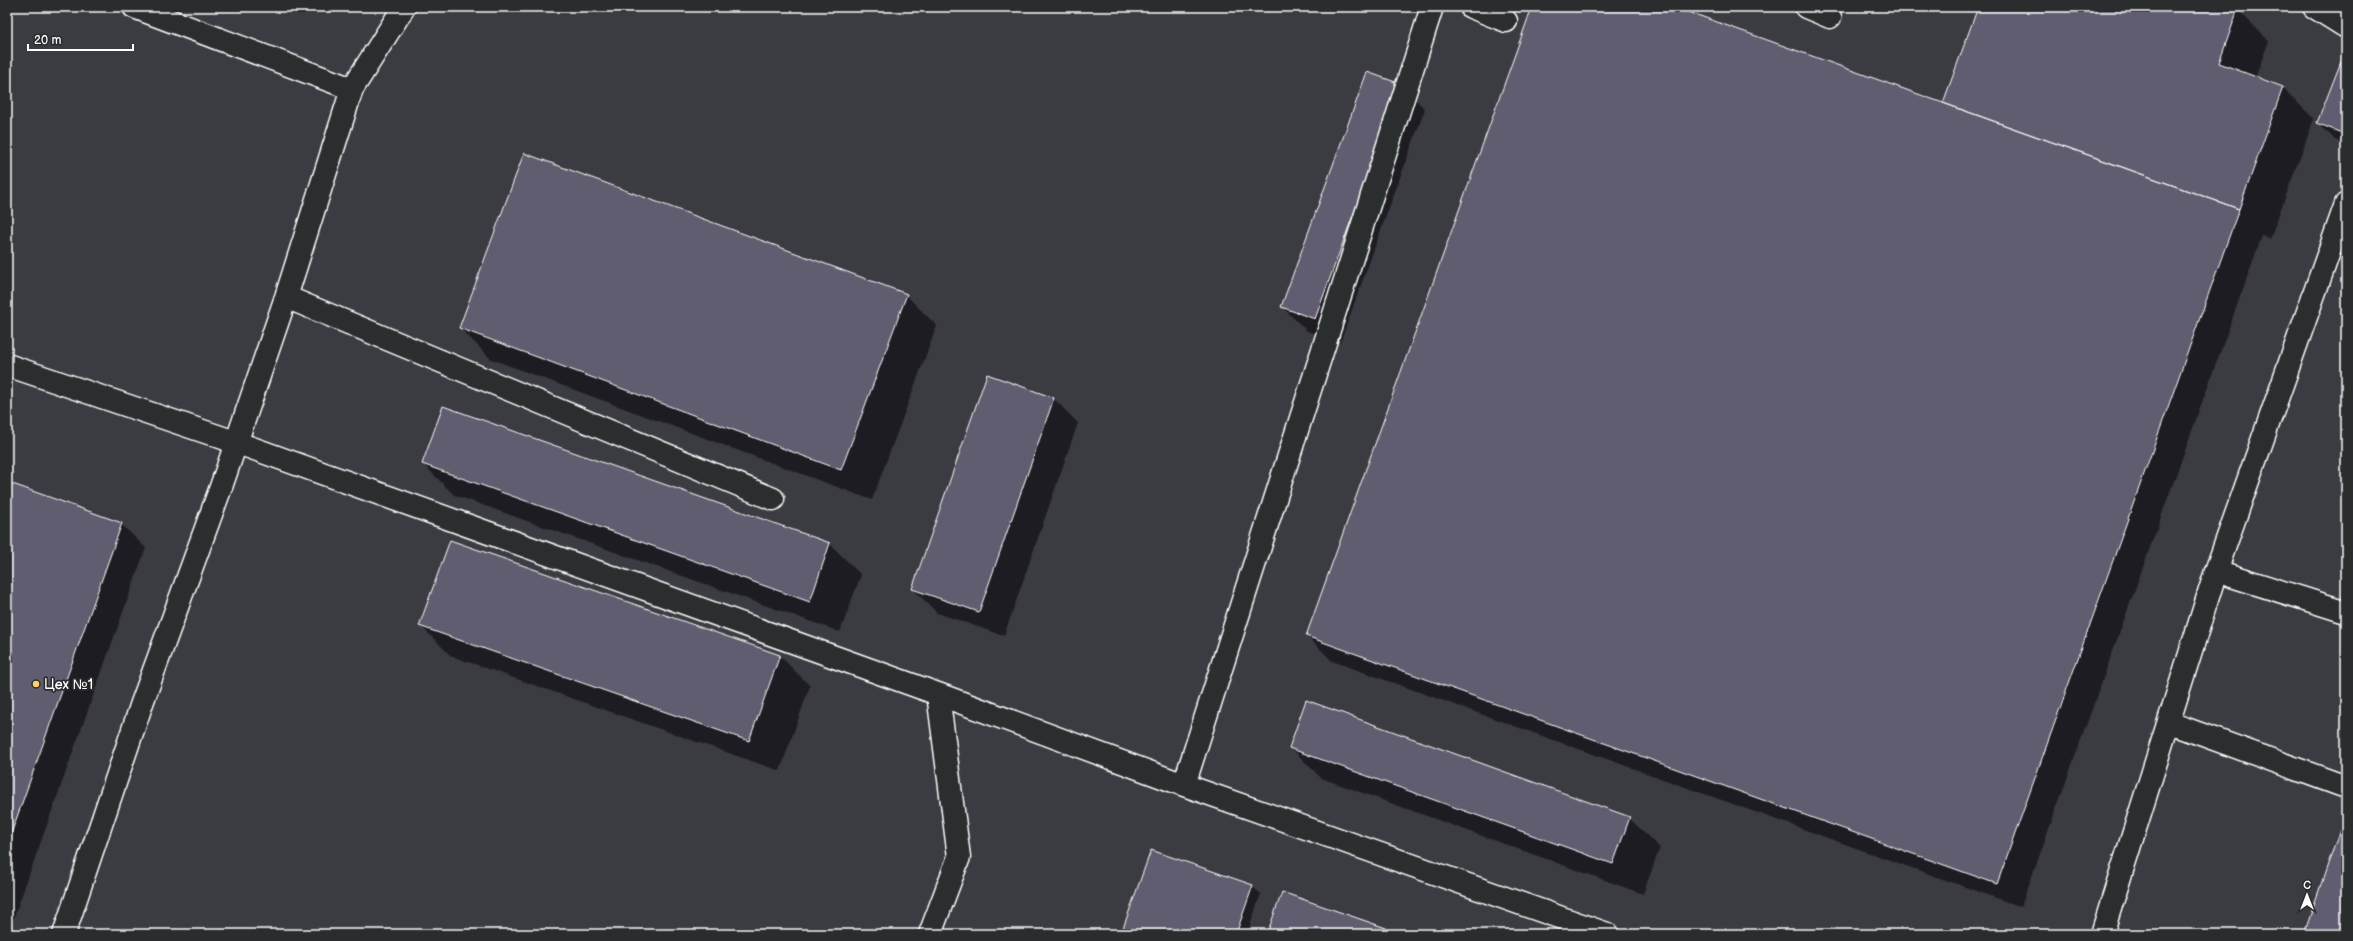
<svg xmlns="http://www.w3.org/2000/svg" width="2353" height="941" viewBox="0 0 2353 941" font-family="'Balsamiq Sans',sans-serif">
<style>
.built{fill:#3a3b42}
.shadow{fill:#0007}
.building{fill:#615d6f;stroke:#fff}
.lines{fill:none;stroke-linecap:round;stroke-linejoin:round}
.minor-casing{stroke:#fff;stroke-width:25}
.minor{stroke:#2a2d2e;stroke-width:22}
.poi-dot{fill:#ffd166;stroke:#2a2d2e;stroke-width:1.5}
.labels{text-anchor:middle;stroke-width:3.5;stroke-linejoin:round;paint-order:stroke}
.poi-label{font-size:14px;fill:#fff;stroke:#2a2d2e;text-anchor:start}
</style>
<rect width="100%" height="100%" fill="#2a2d2e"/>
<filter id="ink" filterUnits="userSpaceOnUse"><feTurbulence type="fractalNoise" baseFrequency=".025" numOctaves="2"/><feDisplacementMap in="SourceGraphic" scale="8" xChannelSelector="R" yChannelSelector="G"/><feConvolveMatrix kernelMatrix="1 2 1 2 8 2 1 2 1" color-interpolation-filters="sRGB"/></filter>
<g filter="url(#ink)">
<path class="built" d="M 7,7 L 2346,7 L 2346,934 L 7,934 Z"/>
<path class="shadow" d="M 1533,7 L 1672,7 L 1947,105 L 1979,7 L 2230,7 L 2238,10 L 2269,41 L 2255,78 L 2283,88 L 2314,119 L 2270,239 L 2262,236 L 2021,907 L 1332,661 L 1307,636 Z
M 2346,52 L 2346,144 L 2335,140 L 2318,123 Z
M 1401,85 L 1425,109 L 1340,343 L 1307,331 L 1282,307 Z
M 906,295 L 937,326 L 872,500 L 491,359 L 460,328 Z
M 1054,399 L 1078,423 L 1004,636 L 937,613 L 913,589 Z
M 443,407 L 830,544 L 861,575 L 840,632 L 454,495 L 423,464 Z
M 7,483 L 121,524 L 146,548 L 8,934 Z
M 421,626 L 779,655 L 810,686 L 780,771 L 451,656 Z
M 1290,747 L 1629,818 L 1660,848 L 1643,894 L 1321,778 Z
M 1252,886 L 1261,894 L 1247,934 L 1122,934 Z
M 1282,893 L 1386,929 L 1391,934 L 1268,934 Z"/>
<path class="building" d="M 1532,7 L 1675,7 L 2239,209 L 1997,884 L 1306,636 Z
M 1978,7 L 2233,7 L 2238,9 L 2219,63 L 2283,87 L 2239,209 L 1943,103 Z
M 2346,49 L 2346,129 L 2344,134 L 2317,123 Z
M 1367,72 L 1401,84 L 1315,319 L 1281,307 Z
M 524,153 L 907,294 L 841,470 L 459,328 Z
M 987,374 L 1054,398 L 979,612 L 912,589 Z
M 443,406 L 830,543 L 810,602 L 422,464 Z
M 7,482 L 122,523 L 7,845 Z
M 450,540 L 780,655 L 749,741 L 419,626 Z
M 1306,700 L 1630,817 L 1613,864 L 1289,748 Z
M 2341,826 L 2346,828 L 2346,934 L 2304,934 Z
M 1151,850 L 1253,885 L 1236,934 L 1121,934 Z
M 1282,892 L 1386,928 L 1384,934 L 1267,934 Z"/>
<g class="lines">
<defs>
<path id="minor" d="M 134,7 L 352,89
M 1471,7 L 1506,21
M 1806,7 L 1830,17
M 2314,7 L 2346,27
M 286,297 L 773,499
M 7,365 L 235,442 L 938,694 L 959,857 L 930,934
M 2216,571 L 2346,612
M 938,694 L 1184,785 L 1607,934
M 2170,723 L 2346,787
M 1184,785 L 1432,7
M 64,934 L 142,703 L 221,487 L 286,297 L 352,89 L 404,7
M 2102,934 L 2216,571 L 2346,204"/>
</defs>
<use href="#minor" class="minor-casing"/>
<use href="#minor" class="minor"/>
</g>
</g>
<circle class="poi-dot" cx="36" cy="684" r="4"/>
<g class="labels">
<g class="poi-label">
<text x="44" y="689">Цех №1</text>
</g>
</g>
<rect width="2353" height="941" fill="none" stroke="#2a2d2e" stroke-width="24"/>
<rect x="12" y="12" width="2329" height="917" fill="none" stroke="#fff" stroke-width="1.5" filter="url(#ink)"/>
<g transform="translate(2307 895)" stroke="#2a2d2e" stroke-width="3" paint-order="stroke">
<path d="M0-3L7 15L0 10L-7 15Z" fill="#ffffff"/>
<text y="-6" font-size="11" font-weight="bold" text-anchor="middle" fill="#ffffff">С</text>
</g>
<path d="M28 44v6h105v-6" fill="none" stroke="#ffffff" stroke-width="2"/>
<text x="34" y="44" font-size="12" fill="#ffffff" stroke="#2a2d2e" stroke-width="3" paint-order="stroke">20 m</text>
</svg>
